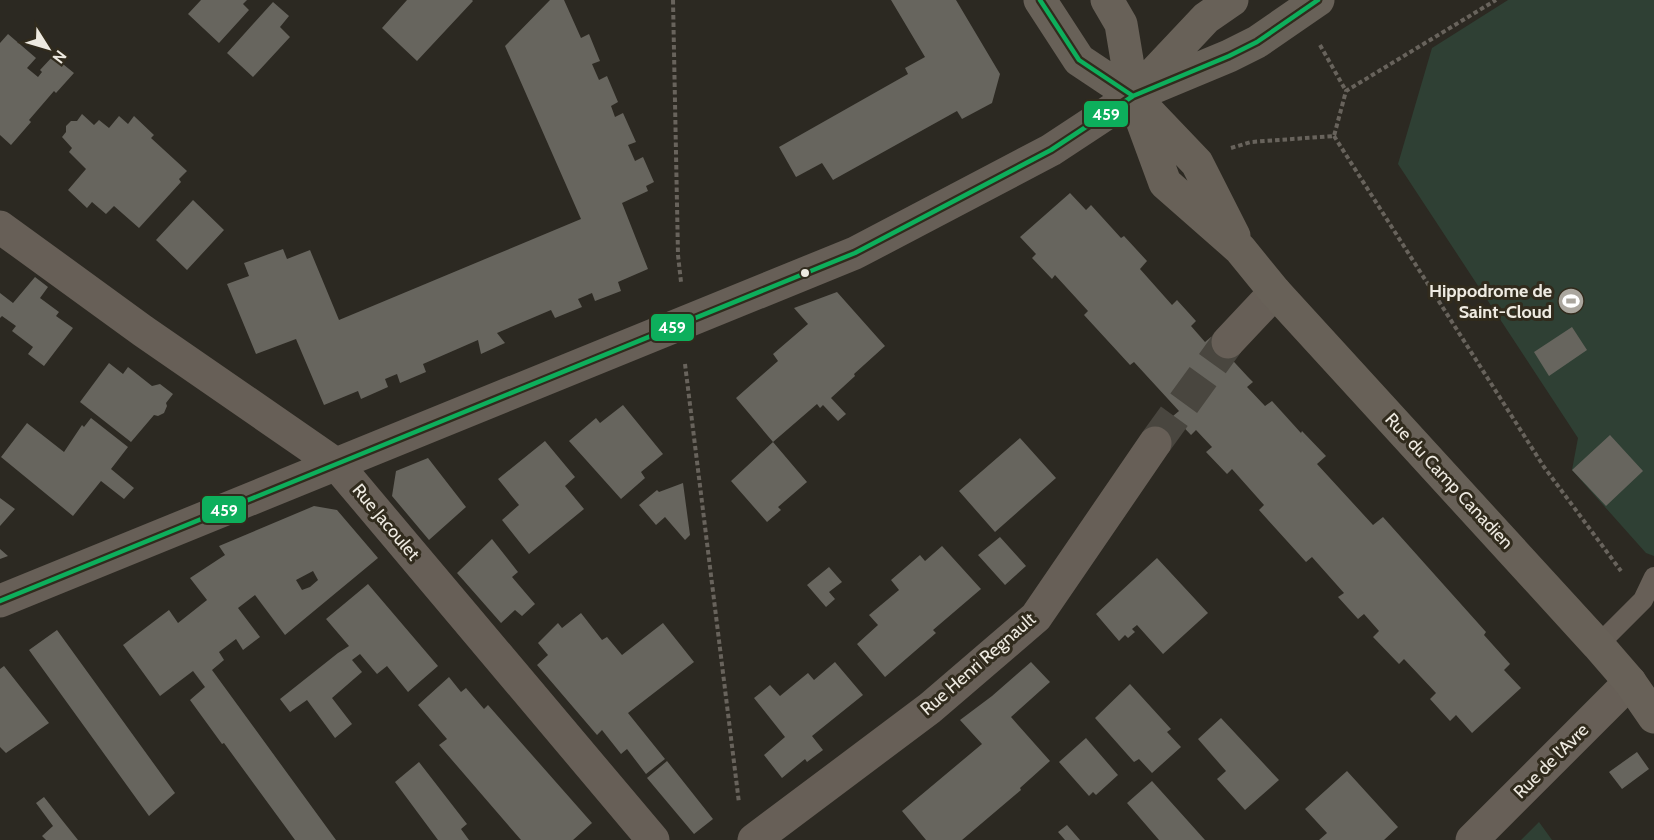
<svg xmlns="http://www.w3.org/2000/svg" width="1654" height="840" viewBox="0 0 1654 840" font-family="Cabin,sans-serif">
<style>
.green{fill:#2f4034}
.building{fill:#67655e;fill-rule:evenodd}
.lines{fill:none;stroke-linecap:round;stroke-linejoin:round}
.street-tunnel{stroke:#49463f;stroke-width:33;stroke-dasharray:33 16;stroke-linecap:butt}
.path{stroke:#68635c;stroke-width:4;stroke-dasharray:4.5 3;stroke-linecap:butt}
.lane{stroke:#675f57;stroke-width:20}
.street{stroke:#675f57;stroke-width:33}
.secondary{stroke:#686158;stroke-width:33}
.bus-1-casing{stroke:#312b1d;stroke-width:9}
.bus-1{stroke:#0daf5c;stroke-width:4.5}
.bus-dot{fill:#eeeae1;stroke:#312b1d;stroke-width:2}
.labels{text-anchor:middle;stroke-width:6;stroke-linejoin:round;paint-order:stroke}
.poi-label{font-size:18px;font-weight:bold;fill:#eeeae1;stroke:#312b1d;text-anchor:end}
.street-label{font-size:18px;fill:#eeeae1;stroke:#312b1d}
.line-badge{stroke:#312b1d;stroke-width:2}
.badge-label{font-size:16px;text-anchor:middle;font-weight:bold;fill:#fff}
</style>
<rect width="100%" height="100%" fill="#2c2922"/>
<path class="green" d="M 1508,0 L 1654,0 L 1654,556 L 1646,553 L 1572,470 L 1578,438 L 1398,164 L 1432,48 Z
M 1539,822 L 1552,840 L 1521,840 Z"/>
<path class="building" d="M 201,0 L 247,0 L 243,4 L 249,10 L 219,43 L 188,14 Z
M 407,0 L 472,0 L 473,1 L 417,61 L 382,28 Z
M 550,0 L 564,0 L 581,38 L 589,34 L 600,61 L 592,64 L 599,80 L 607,76 L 618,102 L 611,106 L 615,117 L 623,113 L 636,142 L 628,145 L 635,161 L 643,157 L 654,182 L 646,186 L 648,191 L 622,203 L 648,269 L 618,282 L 621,291 L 595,301 L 592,293 L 578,299 L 582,307 L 555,318 L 551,310 L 497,333 L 505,343 L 481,354 L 478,340 L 423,364 L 426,372 L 400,383 L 397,374 L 385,379 L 388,387 L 361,399 L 358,391 L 324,405 L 296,339 L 256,354 L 227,284 L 249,276 L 244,263 L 283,249 L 287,259 L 310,250 L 339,320 L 581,219 L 505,46 Z
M 891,0 L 956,0 L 1000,74 L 992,103 L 962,119 L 957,111 L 833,180 L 822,163 L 796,177 L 779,147 L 908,74 L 905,68 L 925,57 Z
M 273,2 L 289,16 L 280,27 L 290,37 L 253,77 L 227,53 Z
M 8,34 L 36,58 L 27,68 L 38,77 L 42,72 L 40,70 L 53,56 L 74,73 L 56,93 L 54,91 L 29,120 L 31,122 L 11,145 L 0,135 L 0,43 Z
M 82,114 L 94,125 L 99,120 L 109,128 L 119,116 L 128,124 L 134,116 L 154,135 L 151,138 L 187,171 L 179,179 L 181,182 L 139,228 L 114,206 L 106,214 L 92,202 L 87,208 L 68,190 L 86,169 L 69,152 L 72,148 L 62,137 L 66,132 L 66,126 L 71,121 L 77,121 Z
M 1070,193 L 1086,210 L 1091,205 L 1121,238 L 1124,236 L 1147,261 L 1140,269 L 1172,305 L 1177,300 L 1196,321 L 1191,326 L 1205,342 L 1211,337 L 1248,377 L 1253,382 L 1247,387 L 1265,406 L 1272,401 L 1301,433 L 1302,431 L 1326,456 L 1317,464 L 1373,525 L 1383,517 L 1486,632 L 1484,635 L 1510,664 L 1504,670 L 1521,688 L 1472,733 L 1456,715 L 1450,721 L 1430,699 L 1436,693 L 1404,659 L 1399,664 L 1373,637 L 1379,631 L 1364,614 L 1358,619 L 1338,597 L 1344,593 L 1312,557 L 1306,562 L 1259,510 L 1264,505 L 1232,469 L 1227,474 L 1206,452 L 1212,447 L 1196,430 L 1191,435 L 1173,416 L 1179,411 L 1134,362 L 1130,365 L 1084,315 L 1088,311 L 1055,275 L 1052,279 L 1032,258 L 1036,254 L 1020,237 Z
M 193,200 L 224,230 L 187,270 L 156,240 Z
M 35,277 L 48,287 L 40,298 L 59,312 L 56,316 L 73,328 L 44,366 L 28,354 L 33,347 L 12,331 L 16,326 L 2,316 L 0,318 L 0,293 L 13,303 Z
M 837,292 L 885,346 L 854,374 L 855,376 L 831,398 L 846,414 L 838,421 L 823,405 L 820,408 L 817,404 L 773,442 L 736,398 L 778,361 L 773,354 L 808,324 L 794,308 Z
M 1572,327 L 1587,350 L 1549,376 L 1534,352 Z
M 109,363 L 123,374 L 128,367 L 152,386 L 160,384 L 173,394 L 166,403 L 167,406 L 164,413 L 158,416 L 154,415 L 131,442 L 80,402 Z
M 623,405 L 663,454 L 641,472 L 645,478 L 621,499 L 569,441 L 596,418 L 600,423 Z
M 91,418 L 128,447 L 111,469 L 134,488 L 124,499 L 101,481 L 73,516 L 1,457 L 27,423 L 64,452 L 82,425 L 84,427 Z
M 1610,435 L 1643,471 L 1606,506 L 1572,470 Z
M 1020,438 L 1056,478 L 995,532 L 959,491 Z
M 545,441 L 575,477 L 565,486 L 584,509 L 529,554 L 502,520 L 519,505 L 498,479 Z
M 773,442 L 807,482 L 778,507 L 781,510 L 767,522 L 731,481 Z
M 428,458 L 466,507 L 429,540 L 392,496 L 396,471 Z
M 683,483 L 690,535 L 685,540 L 665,517 L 656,525 L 639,505 L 657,490 L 659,492 Z
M 0,498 L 15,509 L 0,526 Z
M 314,506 L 337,510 L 378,558 L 285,635 L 255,595 L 238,608 L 260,637 L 243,650 L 236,639 L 219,652 L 224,660 L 212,670 L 336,840 L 295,840 L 224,743 L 222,744 L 190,700 L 205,687 L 193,671 L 160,696 L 123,645 L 169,610 L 178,623 L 207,600 L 190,578 L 225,555 L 219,546 ZM 313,571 L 318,580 L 310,587 L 302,590 L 296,580 Z
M 1000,537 L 1026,566 L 1005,585 L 978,555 Z
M 492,539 L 518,572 L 512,577 L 535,604 L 522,616 L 515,610 L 501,623 L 457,573 Z
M 942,546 L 981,589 L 933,630 L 936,633 L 885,677 L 857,644 L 878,625 L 869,615 L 899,590 L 891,580 L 920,555 L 925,561 Z
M 0,549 L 8,556 L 0,559 Z
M 1157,558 L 1208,613 L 1163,654 L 1137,625 L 1132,629 L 1135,632 L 1128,638 L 1125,635 L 1119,641 L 1096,614 Z
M 829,567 L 842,582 L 829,592 L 835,599 L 826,607 L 807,585 Z
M 368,584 L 438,666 L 408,692 L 387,666 L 377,674 L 360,654 L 352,660 L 362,672 L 332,698 L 352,724 L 335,738 L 307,700 L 290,712 L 280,699 L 338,653 L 349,646 L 326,619 Z
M 581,613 L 602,640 L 607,637 L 622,655 L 663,623 L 694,662 L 628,713 L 665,759 L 646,774 L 627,749 L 621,754 L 602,730 L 597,735 L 537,665 L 548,655 L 538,643 L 558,623 L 562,628 Z
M 57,630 L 175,793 L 149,816 L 29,650 Z
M 835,662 L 863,695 L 812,736 L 823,750 L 807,762 L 805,759 L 782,778 L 764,755 L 785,737 L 754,698 L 770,685 L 780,696 L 808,673 L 814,680 Z
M 1031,662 L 1050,682 L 1011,717 L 1050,761 L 1020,788 L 1021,790 L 962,840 L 926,840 L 902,811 L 982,744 L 960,720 L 992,696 Z
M 4,666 L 49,723 L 6,753 L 0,747 L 0,669 Z
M 449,677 L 461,692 L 466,688 L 484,709 L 488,705 L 592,823 L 573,840 L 521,840 L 439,745 L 447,739 L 418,705 Z
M 1130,684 L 1171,729 L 1167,732 L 1181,747 L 1152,773 L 1139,759 L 1134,762 L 1095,718 Z
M 1221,718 L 1279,780 L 1245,810 L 1217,779 L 1226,771 L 1198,739 Z
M 1086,738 L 1118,775 L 1096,795 L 1093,792 L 1089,796 L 1059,762 Z
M 1637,752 L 1649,769 L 1622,789 L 1609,772 Z
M 667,761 L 713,819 L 694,834 L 647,778 Z
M 419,762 L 467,824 L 461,829 L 469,840 L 438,840 L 395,782 Z
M 1347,771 L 1398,827 L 1384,840 L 1319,840 L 1327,833 L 1305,809 Z
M 1152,781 L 1205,840 L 1159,840 L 1127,803 Z
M 44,797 L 62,820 L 78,840 L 46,840 L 42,836 L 53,826 L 36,803 Z
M 1067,825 L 1080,840 L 1065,840 L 1058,832 Z"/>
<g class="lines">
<path class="street-tunnel" d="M 1155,443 L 1228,342"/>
<path class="path" d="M 673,0 L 678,255 L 681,282
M 1320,45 L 1346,91
M 1334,136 L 1544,467 L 1621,571
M 1231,148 L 1251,142 L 1334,136 L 1346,91 L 1496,0
M 685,364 L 739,803"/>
<path class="lane" d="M 1598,645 L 1643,600 L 1654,577"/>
<path class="street" d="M 0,227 L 143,331 L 337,465 L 653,840
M 1228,342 L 1275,292
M 0,601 L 855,253 L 1051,150 L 1133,96
M 754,840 L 930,708 L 1036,617 L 1155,443
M 1472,840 L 1630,682"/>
<path class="secondary" d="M 1040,0 L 1079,60 L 1133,96 L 1197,163 L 1234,236
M 1107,0 L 1121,24 L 1133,96 L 1165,183 L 1240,249 L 1275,292 L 1598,645 L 1630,682 L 1654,717
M 1140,88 L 1206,18 L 1232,0
M 1133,96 L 1229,56 L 1257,42 L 1318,0"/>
<defs>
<path id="bus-1" d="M 1040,0 L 1079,60 L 1133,96
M 0,601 L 855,253 L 1051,150 L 1133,96 L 1229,56 L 1257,42 L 1318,0"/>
</defs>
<use href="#bus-1" class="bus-1-casing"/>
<use href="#bus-1" class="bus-1"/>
</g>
<defs>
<symbol id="stadium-disc" viewBox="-11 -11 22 22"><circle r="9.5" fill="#aaa69e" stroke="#312b1d"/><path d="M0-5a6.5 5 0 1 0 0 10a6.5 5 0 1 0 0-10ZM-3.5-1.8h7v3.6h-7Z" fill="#fff"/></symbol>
</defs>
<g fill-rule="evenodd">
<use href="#stadium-disc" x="1556" y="286" width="30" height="30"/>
</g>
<circle class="bus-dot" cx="805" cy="273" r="5"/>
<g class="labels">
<g class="poi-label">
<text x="1552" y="297">Hippodrome de<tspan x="1552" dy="21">Saint-Cloud</tspan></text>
</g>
<g class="street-label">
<text transform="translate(1449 481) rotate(47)" y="6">Rue du Camp Canadien</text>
<text transform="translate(386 522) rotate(50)" y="6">Rue Jacoulet</text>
<text transform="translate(978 664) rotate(-41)" y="6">Rue Henri Regnault</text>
<text transform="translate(1551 761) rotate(-45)" y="6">Rue de l'Avre</text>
</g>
</g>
<g class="line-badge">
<rect x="1083" y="100" width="46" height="28" rx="6" fill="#0daf5c"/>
<rect x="650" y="313" width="45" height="29" rx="6" fill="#0daf5c"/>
<rect x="201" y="495" width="46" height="29" rx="6" fill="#0daf5c"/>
</g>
<g class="badge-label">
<text x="1106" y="120">459</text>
<text x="672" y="333">459</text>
<text x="224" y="516">459</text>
</g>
<g transform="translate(48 48) rotate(127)" stroke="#312b1d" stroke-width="4.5" paint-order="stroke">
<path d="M0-4.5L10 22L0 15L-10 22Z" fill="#eeeae1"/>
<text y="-9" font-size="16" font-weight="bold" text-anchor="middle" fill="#eeeae1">N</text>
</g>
</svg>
